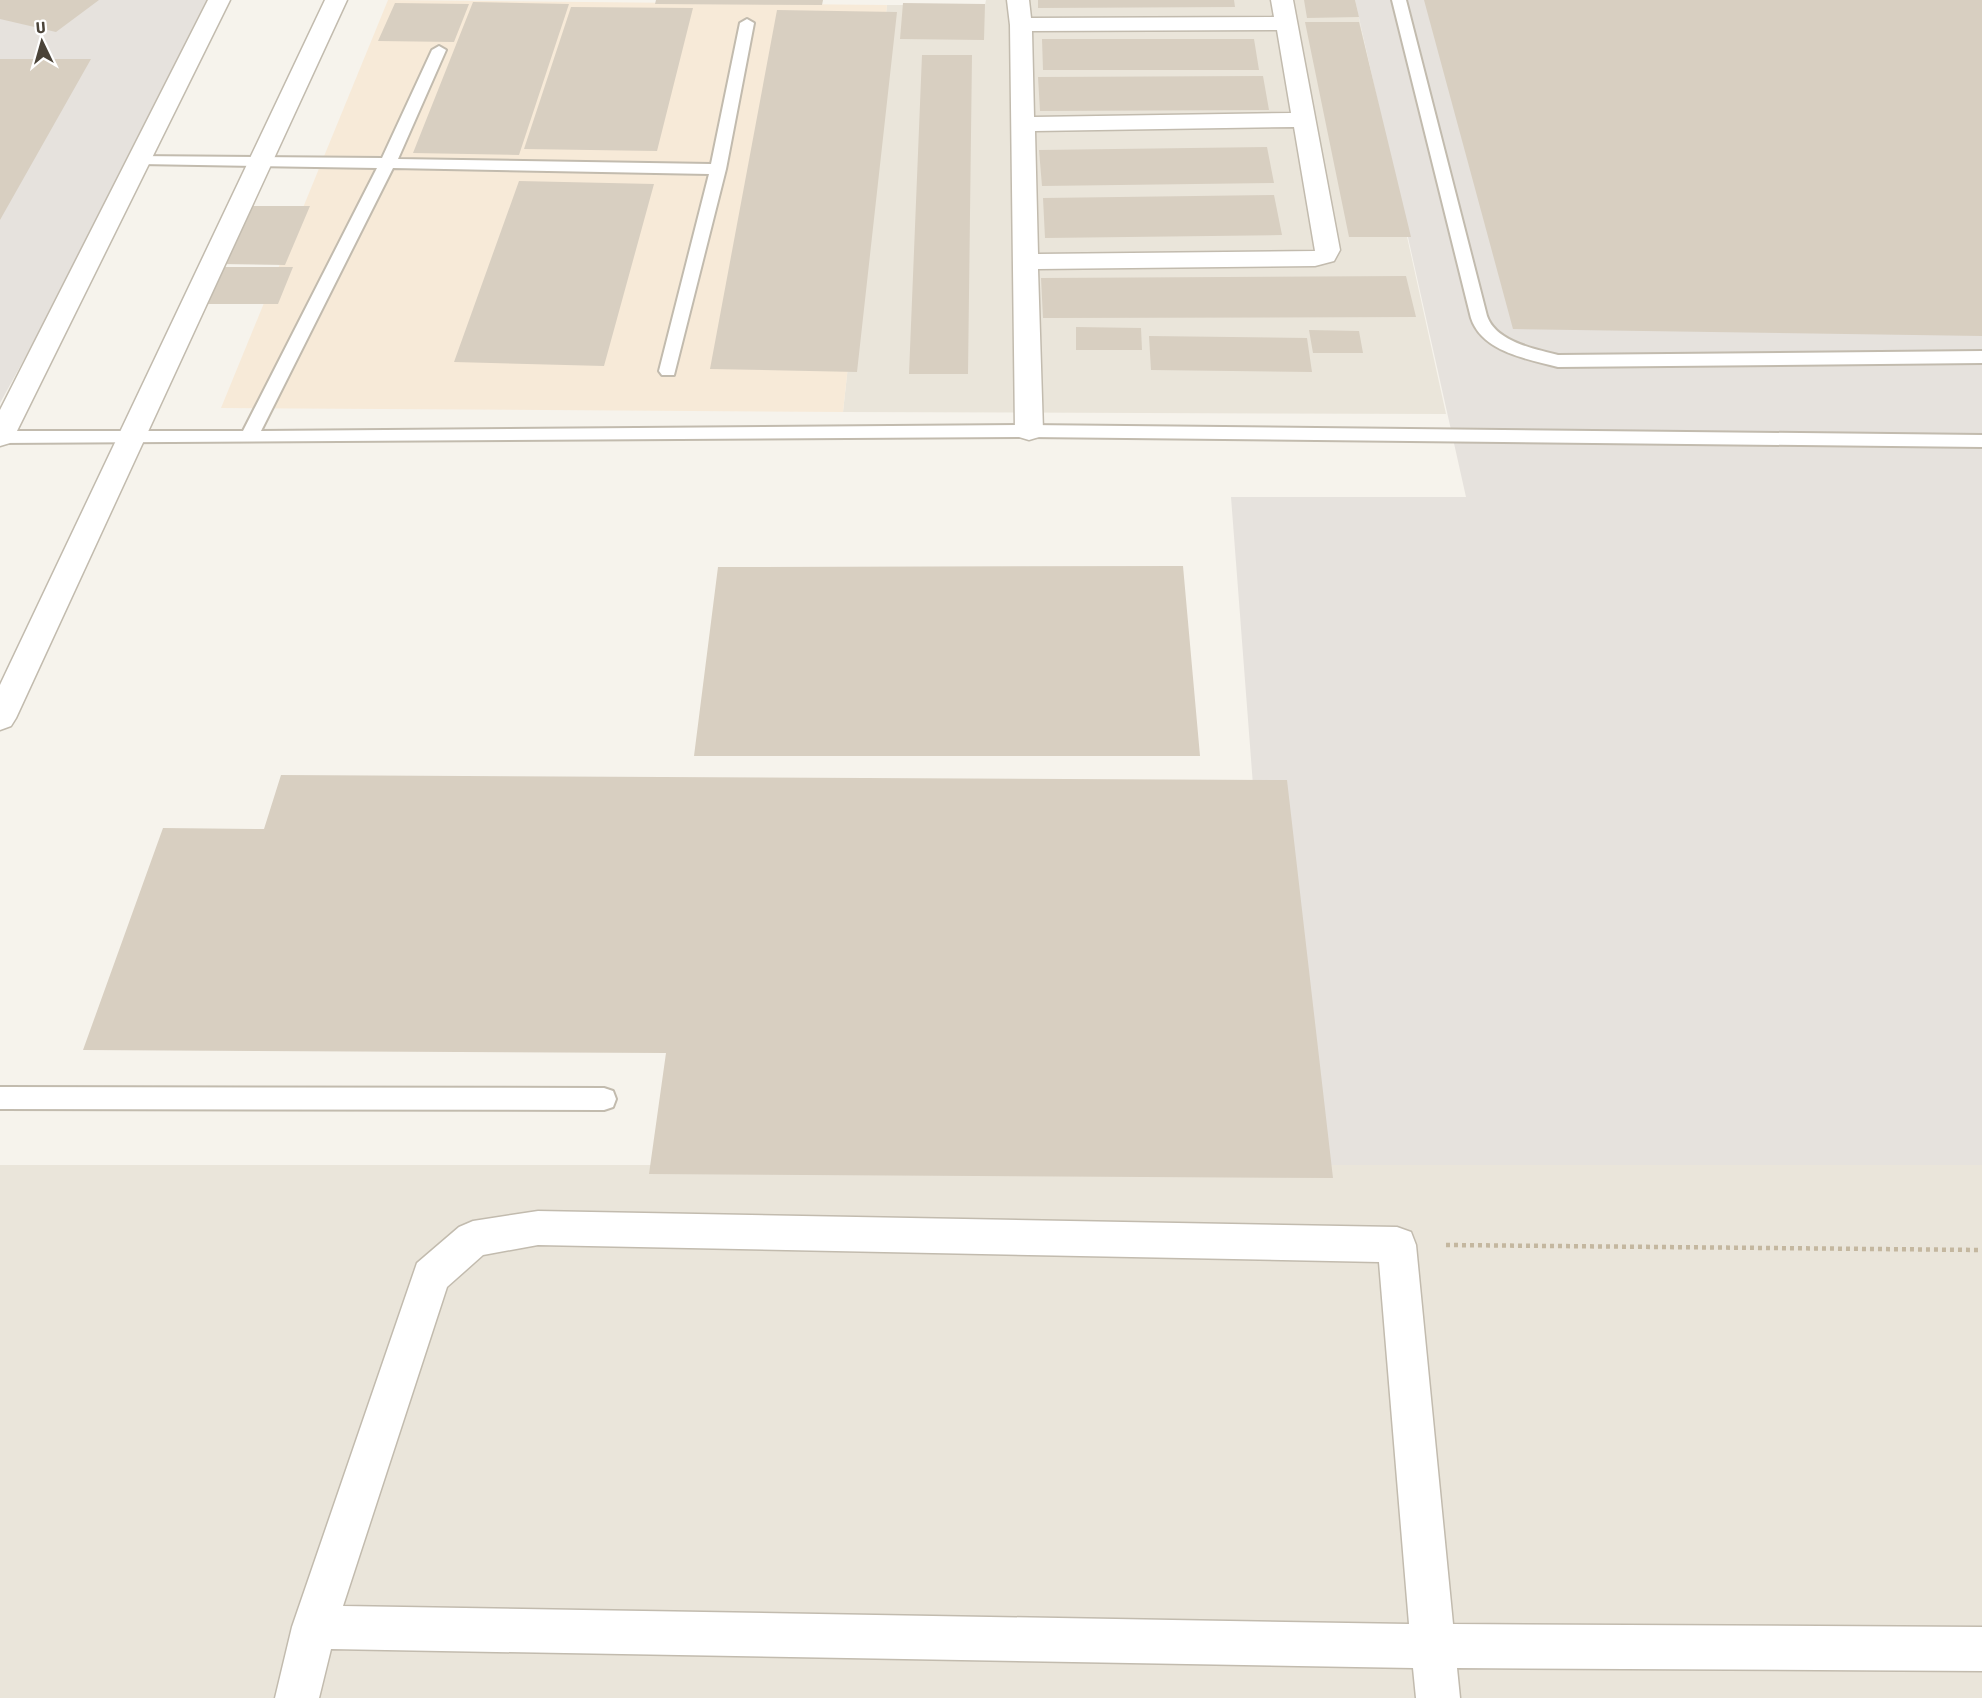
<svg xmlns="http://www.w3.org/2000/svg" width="1982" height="1698" viewBox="0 0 1982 1698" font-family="'Asap Condensed',sans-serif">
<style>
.residential{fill:#eae5da}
.commercial{fill:#f7ead8}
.industrial{fill:#e6e2dd}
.building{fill:#d8cfc1}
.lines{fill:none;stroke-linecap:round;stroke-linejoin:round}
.service-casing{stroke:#c2bbae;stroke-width:4}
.minor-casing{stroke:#c2bbae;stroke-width:3}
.tertiary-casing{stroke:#c2bbae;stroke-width:3}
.path{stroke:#c4b79f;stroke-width:4.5;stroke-dasharray:4 4;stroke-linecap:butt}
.service{fill:#fff;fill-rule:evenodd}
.minor{fill:#fff;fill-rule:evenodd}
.tertiary{fill:#fff;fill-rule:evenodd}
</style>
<rect width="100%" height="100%" fill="#f6f3ec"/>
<path class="residential" d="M 986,0 L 1355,0 L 1446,414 L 843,412 L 887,5 L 985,5 Z
M 0,1165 L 1982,1165 L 1982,1698 L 0,1698 Z"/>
<path class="commercial" d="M 388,0 L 887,5 L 843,412 L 221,408 Z"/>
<path class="industrial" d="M 0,0 L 222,0 L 0,403 Z
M 1355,0 L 1982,0 L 1982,1165 L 1282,1165 L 1231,497 L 1466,497 Z"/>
<path class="building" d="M 0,0 L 99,0 L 56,32 L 0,19 Z
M 656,0 L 823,0 L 822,5 L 655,4 Z
M 1038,0 L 1234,0 L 1235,7 L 1038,8 Z
M 1304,0 L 1355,0 L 1359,17 L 1307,18 Z
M 1424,0 L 1982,0 L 1982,336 L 1513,329 Z
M 473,2 L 569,4 L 519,155 L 413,153 Z
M 395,3 L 469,4 L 454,42 L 378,41 Z
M 903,3 L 985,4 L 984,40 L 900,39 Z
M 571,7 L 693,8 L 657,151 L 524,149 Z
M 777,10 L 897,12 L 857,372 L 710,369 Z
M 1305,22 L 1359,22 L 1411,237 L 1349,237 Z
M 1042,39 L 1254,39 L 1259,70 L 1043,70 Z
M 922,55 L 972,55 L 968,374 L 909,374 Z
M 0,59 L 91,59 L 0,220 Z
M 1263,76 L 1269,110 L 1040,111 L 1038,77 Z
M 1267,147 L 1274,183 L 1042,186 L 1039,150 Z
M 519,181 L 654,184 L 604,366 L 454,362 Z
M 1274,195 L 1282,235 L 1045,238 L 1043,198 Z
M 245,206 L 310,206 L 285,265 L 219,264 Z
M 218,267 L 293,267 L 278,304 L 202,304 Z
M 1406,276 L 1416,317 L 1043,318 L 1041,278 Z
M 1076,327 L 1141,328 L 1142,350 L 1076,350 Z
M 1309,330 L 1359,331 L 1363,353 L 1313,353 Z
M 1149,336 L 1307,338 L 1312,372 L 1151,370 Z
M 1183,566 L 1200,756 L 694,756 L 718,567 Z
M 281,775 L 1287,780 L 1333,1178 L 649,1174 L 666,1053 L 83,1050 L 163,828 L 264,829 Z"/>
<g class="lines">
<defs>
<path id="service" d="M 1392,0 L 1406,0 L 1487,316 C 1496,342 1535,349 1558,355 L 1982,351 L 1982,363 L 1558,367 C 1528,359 1482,352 1471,318 Z
M 747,19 L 754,23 L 726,169 L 674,375 L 662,375 L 659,371 L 709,174 L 393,168 L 261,431 L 1029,425 L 1982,435 L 1982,447 L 1029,437 L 0,443 L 0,431 L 243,431 L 377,168 L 140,164 L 132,159 L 134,156 L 382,158 L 432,50 L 439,46 L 446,50 L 398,159 L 711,164 L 740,23 Z
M 0,1087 L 604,1088 L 613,1091 L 616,1099 L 613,1107 L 604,1110 L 0,1109 Z"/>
<path id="minor" d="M 1007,0 L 1029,0 L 1031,18 L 1274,17 L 1271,0 L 1293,0 L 1340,250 L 1334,261 L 1315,266 L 1038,269 L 1043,431 L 1039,437 L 1029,440 L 1019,437 L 1015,431 L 1010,25 ZM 1277,30 L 1291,113 L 1034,117 L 1032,31 ZM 1294,127 L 1315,251 L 1038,254 L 1035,131 Z
M 538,1211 L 1397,1227 L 1411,1232 L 1416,1245 L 1453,1624 L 1982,1627 L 1982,1671 L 1457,1668 L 1460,1698 L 1416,1698 L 1413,1668 L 331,1649 L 319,1698 L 275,1698 L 292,1627 L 417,1263 L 459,1227 L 473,1221 ZM 538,1245 L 1379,1262 L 1409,1624 L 343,1606 L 447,1287 L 483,1255 Z"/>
<path id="tertiary" d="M 208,0 L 230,0 L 14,437 L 10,443 L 0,446 L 0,410 Z
M 325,0 L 347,0 L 16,718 L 11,726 L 0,730 L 0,685 Z"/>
</defs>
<use href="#service" class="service-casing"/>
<use href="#minor" class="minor-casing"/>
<use href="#tertiary" class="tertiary-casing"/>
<path class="path" d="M 1446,1245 L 1982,1250"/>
<use href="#service" class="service"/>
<use href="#minor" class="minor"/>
<use href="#tertiary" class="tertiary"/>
</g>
<g transform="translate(42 42) rotate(355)" stroke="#ffffff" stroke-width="4.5" paint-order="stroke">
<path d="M0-4.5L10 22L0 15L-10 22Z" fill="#4b4439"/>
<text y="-9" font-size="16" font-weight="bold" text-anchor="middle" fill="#4b4439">U</text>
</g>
</svg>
